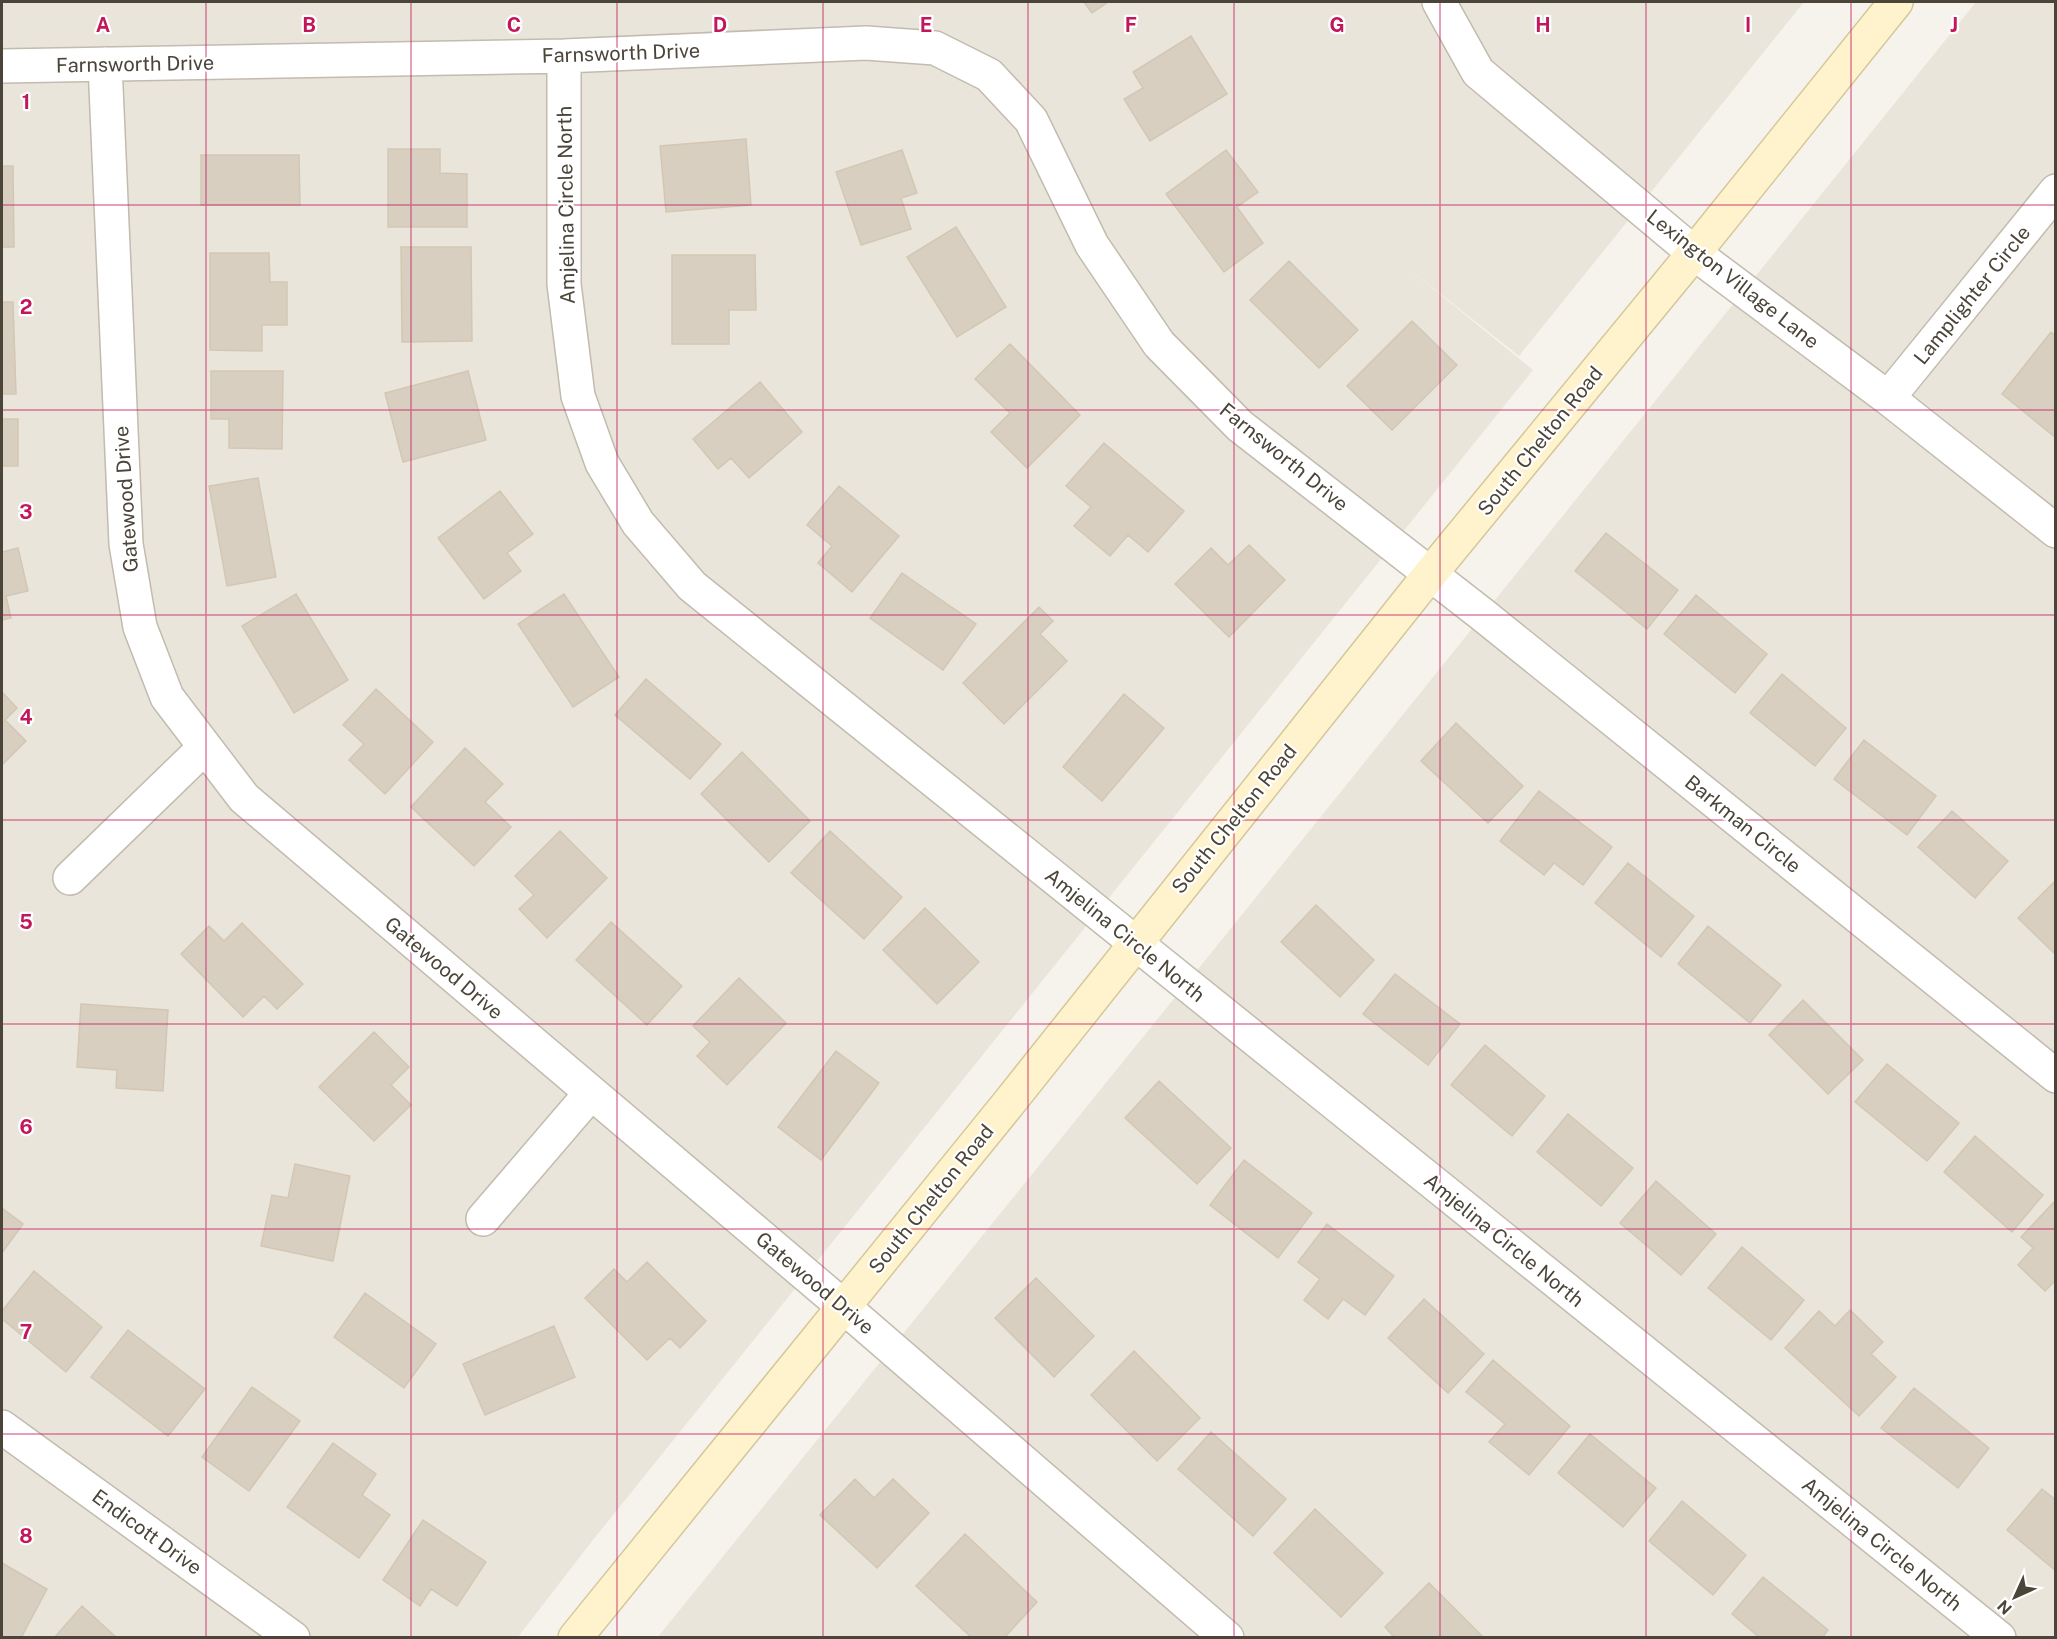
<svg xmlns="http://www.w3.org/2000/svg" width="2057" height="1639" viewBox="0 0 2057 1639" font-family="'Public Sans',sans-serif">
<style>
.residential{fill:#eae5da}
.building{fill:#d8cfc1;stroke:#d3c7b4;stroke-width:1.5}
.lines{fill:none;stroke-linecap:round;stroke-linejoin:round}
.street-casing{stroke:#c2bbae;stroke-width:36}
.secondary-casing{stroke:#d6c79b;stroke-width:36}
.street{stroke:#fff;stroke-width:33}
.secondary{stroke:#fff3cd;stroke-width:33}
.grid{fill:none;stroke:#c2185b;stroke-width:1.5;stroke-opacity:0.55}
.labels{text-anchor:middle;stroke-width:4.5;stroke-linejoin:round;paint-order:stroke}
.street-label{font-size:20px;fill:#4b4439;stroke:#fff}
.grid-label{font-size:20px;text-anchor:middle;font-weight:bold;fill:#c2185b;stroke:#fff;stroke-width:4.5;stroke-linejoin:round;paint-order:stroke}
</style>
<rect width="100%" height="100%" fill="#f6f3ec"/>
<path class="residential" d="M 2,2 L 1804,2 L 1519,356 L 1409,269 L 1533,370 L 589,1545 L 518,1637 L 2,1638 Z
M 1976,2 L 2055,2 L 2055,1637 L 657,1638 L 1253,901 Z"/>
<path class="building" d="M 1084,2 L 1108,2 L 1092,13 Z
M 1191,36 L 1227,94 L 1150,141 L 1124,99 L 1143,88 L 1133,72 Z
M 746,139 L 751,205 L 666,212 L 660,146 Z
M 388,149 L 440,149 L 440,173 L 467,174 L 467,227 L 388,227 Z
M 902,150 L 917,193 L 901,198 L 911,229 L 861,245 L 836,172 Z
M 1226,150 L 1258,192 L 1237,207 L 1263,243 L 1224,272 L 1166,194 Z
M 201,155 L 299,155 L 300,205 L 201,205 Z
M 2,166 L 13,166 L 14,247 L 2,247 Z
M 956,227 L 1006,307 L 957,337 L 907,257 Z
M 401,247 L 471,247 L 472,341 L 402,342 Z
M 210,253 L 269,253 L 270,282 L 287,282 L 287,325 L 262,325 L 262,351 L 210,350 Z
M 672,255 L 755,255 L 756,310 L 729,310 L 729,344 L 672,344 Z
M 1289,261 L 1358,330 L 1319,368 L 1250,300 Z
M 2,302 L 13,302 L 16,394 L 2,394 Z
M 1412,321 L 1457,365 L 1392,430 L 1347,386 Z
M 2051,332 L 2056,336 L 2056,438 L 2002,394 Z
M 1010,344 L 1080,415 L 1027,468 L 991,432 L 1010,413 L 975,379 Z
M 211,371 L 283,371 L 282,449 L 229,448 L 229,419 L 211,419 Z
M 468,371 L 486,440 L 403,462 L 385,393 Z
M 760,382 L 802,432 L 749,478 L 731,458 L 718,469 L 693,439 Z
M 2,419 L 18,419 L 18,466 L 2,466 Z
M 1104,443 L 1184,511 L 1148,552 L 1128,535 L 1110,556 L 1074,526 L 1091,507 L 1066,486 Z
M 258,478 L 276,577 L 227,586 L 209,486 Z
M 839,486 L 899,536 L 852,592 L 818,563 L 832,546 L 807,525 Z
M 500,491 L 533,534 L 507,553 L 521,571 L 484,599 L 438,538 Z
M 1606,533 L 1678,590 L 1647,629 L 1575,571 Z
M 1249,545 L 1285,580 L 1229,637 L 1175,584 L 1211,548 L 1228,565 Z
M 18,548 L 28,591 L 6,596 L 11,618 L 2,620 L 2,552 Z
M 902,573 L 976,624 L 943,670 L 870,618 Z
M 296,594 L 348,680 L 294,713 L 242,626 Z
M 564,594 L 619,677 L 573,707 L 518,624 Z
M 1696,595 L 1767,654 L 1735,693 L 1664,634 Z
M 1039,607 L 1053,621 L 1040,634 L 1067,661 L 1004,724 L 963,683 Z
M 1782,674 L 1846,728 L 1815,766 L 1750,713 Z
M 646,679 L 721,744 L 690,779 L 615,715 Z
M 376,689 L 433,742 L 385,794 L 349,760 L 364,744 L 343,725 Z
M 2,692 L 17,708 L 5,720 L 26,741 L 2,765 Z
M 1124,694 L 1164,728 L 1102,801 L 1063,767 Z
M 1456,723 L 1523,786 L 1488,823 L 1421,761 Z
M 1864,740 L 1936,796 L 1907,835 L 1834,779 Z
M 465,748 L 503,784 L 485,802 L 511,827 L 474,866 L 411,807 Z
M 742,752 L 810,821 L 769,862 L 701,794 Z
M 1539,791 L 1612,847 L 1583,885 L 1554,863 L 1544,875 L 1500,841 Z
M 1952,811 L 2008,861 L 1975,898 L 1918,847 Z
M 560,831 L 607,878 L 547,938 L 519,909 L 534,895 L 515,876 Z
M 830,831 L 902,897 L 864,939 L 791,873 Z
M 1628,863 L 1694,916 L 1661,957 L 1595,903 Z
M 2054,882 L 2056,884 L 2056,955 L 2018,918 Z
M 1316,905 L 1374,960 L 1340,997 L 1281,942 Z
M 925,908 L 979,962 L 937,1004 L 883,950 Z
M 611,922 L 682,986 L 647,1025 L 576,960 Z
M 242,923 L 303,984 L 277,1009 L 264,996 L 243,1017 L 181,954 L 209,926 L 224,941 Z
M 1708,926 L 1781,985 L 1750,1023 L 1678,964 Z
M 1395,974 L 1460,1024 L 1428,1065 L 1363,1014 Z
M 739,978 L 786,1023 L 727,1085 L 697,1056 L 710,1042 L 693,1026 Z
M 1803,1000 L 1863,1060 L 1828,1094 L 1769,1035 Z
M 81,1004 L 168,1010 L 163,1091 L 116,1088 L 117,1070 L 77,1067 Z
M 374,1032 L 409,1067 L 391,1085 L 411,1105 L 374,1141 L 319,1087 Z
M 1485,1045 L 1545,1096 L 1512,1136 L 1451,1085 Z
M 836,1051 L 879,1083 L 821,1160 L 778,1127 Z
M 1887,1064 L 1959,1123 L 1927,1161 L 1855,1102 Z
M 1159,1081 L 1231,1148 L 1197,1184 L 1125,1118 Z
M 1568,1114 L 1633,1168 L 1601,1206 L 1537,1152 Z
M 1975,1136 L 2043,1195 L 2012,1232 L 1944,1172 Z
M 1244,1160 L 1312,1213 L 1278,1258 L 1210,1205 Z
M 295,1164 L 350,1176 L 333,1261 L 261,1246 L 272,1195 L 288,1198 Z
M 1656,1181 L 1716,1234 L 1681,1275 L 1620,1223 Z
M 2056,1200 L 2056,1280 L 2045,1291 L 2018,1265 L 2033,1248 L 2021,1237 Z
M 2,1208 L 23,1224 L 2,1253 Z
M 1327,1224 L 1394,1276 L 1365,1315 L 1343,1299 L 1328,1319 L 1304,1300 L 1320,1279 L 1298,1262 Z
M 1742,1247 L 1804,1300 L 1771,1340 L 1708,1288 Z
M 647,1262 L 706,1321 L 680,1348 L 670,1338 L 647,1360 L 585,1298 L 614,1269 L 627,1282 Z
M 34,1271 L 102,1327 L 66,1372 L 2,1319 L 2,1311 Z
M 1036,1278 L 1094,1336 L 1054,1377 L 995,1318 Z
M 365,1293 L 436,1344 L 404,1388 L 334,1337 Z
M 1424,1299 L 1484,1354 L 1448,1393 L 1388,1338 Z
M 1850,1310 L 1883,1342 L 1871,1354 L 1896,1377 L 1859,1416 L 1785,1348 L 1819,1311 L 1835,1326 Z
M 554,1326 L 575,1377 L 485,1415 L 463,1364 Z
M 128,1330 L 205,1389 L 168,1436 L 91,1377 Z
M 1134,1351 L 1200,1418 L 1157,1461 L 1091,1395 Z
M 1493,1360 L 1570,1426 L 1529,1475 L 1489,1442 L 1505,1424 L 1466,1392 Z
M 252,1387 L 300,1421 L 249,1491 L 202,1457 Z
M 1914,1388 L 1989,1448 L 1958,1488 L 1881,1428 Z
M 1211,1432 L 1286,1499 L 1253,1536 L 1178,1469 Z
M 1590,1434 L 1656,1488 L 1623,1527 L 1558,1473 Z
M 333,1443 L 376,1474 L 362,1495 L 390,1515 L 359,1558 L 287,1507 Z
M 855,1479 L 874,1498 L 893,1479 L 929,1513 L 877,1568 L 820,1515 Z
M 2042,1489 L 2056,1500 L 2056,1571 L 2007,1530 Z
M 1682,1501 L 1746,1555 L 1713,1595 L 1649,1541 Z
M 1315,1509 L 1383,1573 L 1341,1617 L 1274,1553 Z
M 423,1520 L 486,1562 L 457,1606 L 431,1589 L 420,1606 L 383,1580 Z
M 965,1534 L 1037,1602 L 1004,1638 L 972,1638 L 916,1586 Z
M 2,1563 L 47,1589 L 21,1638 L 2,1638 Z
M 1763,1577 L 1828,1630 L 1822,1638 L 1760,1638 L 1732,1614 Z
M 1429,1583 L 1484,1638 L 1395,1638 L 1385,1627 Z
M 82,1606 L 117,1638 L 54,1638 Z"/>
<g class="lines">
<defs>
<path id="street" d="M 1439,2 L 1478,72 L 1694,253 L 1888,398 L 2056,531
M 564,56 L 564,284 L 578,396 L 602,463 L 638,523 L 692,586 L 1999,1638
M 105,64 L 126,544 L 140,627 L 167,697 L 244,798 L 844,1307 L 1227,1638
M 2,66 L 564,56 L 866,43 L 935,48 L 989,75 L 1031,120 L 1092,245 L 1159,344 L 1240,426 L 1483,615 L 2056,1076
M 1888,398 L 2056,191
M 70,878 L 204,748
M 483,1219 L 591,1093
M 2,1427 L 293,1638"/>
<path id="secondary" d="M 575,1638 L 1008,1104 L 1431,573 L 1694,253 L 1896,2"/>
</defs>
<use href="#street" class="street-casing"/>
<use href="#secondary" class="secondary-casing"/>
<use href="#street" class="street"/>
<use href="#secondary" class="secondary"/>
</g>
<path class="grid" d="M 206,2 L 206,1638M 411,2 L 411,1638M 617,2 L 617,1638M 823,2 L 823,1638M 1028,2 L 1028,1638M 1234,2 L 1234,1638M 1440,2 L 1440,1638M 1646,2 L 1646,1638M 1851,2 L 1851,1638M 2,205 L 2056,205M 2,410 L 2056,410M 2,615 L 2056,615M 2,820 L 2056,820M 2,1024 L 2056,1024M 2,1229 L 2056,1229M 2,1434 L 2056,1434"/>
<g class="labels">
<g class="street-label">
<text transform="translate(621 53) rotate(-2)" y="7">Farnsworth Drive</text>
<text transform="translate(135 64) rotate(-1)" y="7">Farnsworth Drive</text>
<text transform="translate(566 205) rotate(-91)" y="7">Amjelina Circle North</text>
<text transform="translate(1733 279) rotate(38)" y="7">Lexington Village Lane</text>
<text transform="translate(1972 295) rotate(-51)" y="7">Lamplighter Circle</text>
<text transform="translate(1540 441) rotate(-51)" y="7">South Chelton Road</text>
<text transform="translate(1284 457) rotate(39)" y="7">Farnsworth Drive</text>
<text transform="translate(126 499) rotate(-94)" y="7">Gatewood Drive</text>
<text transform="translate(1234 819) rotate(-51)" y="7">South Chelton Road</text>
<text transform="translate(1743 824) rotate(39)" y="7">Barkman Circle</text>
<text transform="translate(1125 935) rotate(39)" y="7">Amjelina Circle North</text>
<text transform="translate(444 968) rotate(40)" y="7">Gatewood Drive</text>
<text transform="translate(931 1199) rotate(-51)" y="7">South Chelton Road</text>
<text transform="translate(1504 1240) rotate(39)" y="7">Amjelina Circle North</text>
<text transform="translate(815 1283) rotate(40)" y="7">Gatewood Drive</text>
<text transform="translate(147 1532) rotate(36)" y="7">Endicott Drive</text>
<text transform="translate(1882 1544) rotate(39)" y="7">Amjelina Circle North</text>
</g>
</g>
<g class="grid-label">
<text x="103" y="32">A</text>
<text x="309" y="32">B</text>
<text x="514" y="32">C</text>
<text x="720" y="32">D</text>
<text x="926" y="32">E</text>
<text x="1131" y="32">F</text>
<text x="1337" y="32">G</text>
<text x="1543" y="32">H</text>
<text x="1748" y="32">I</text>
<text x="1954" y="32">J</text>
<text x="26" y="109">1</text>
<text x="26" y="314">2</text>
<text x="26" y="519">3</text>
<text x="26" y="724">4</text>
<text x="26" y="929">5</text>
<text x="26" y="1134">6</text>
<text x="26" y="1339">7</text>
<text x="26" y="1543">8</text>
</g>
<rect width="2057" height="1639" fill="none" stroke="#4b4439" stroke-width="6"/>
<g transform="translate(2015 1597) rotate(225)" stroke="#ffffff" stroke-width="4.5" paint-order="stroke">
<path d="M0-4.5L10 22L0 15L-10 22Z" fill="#4b4439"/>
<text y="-9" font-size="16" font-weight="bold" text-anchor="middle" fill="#4b4439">N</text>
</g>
</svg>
